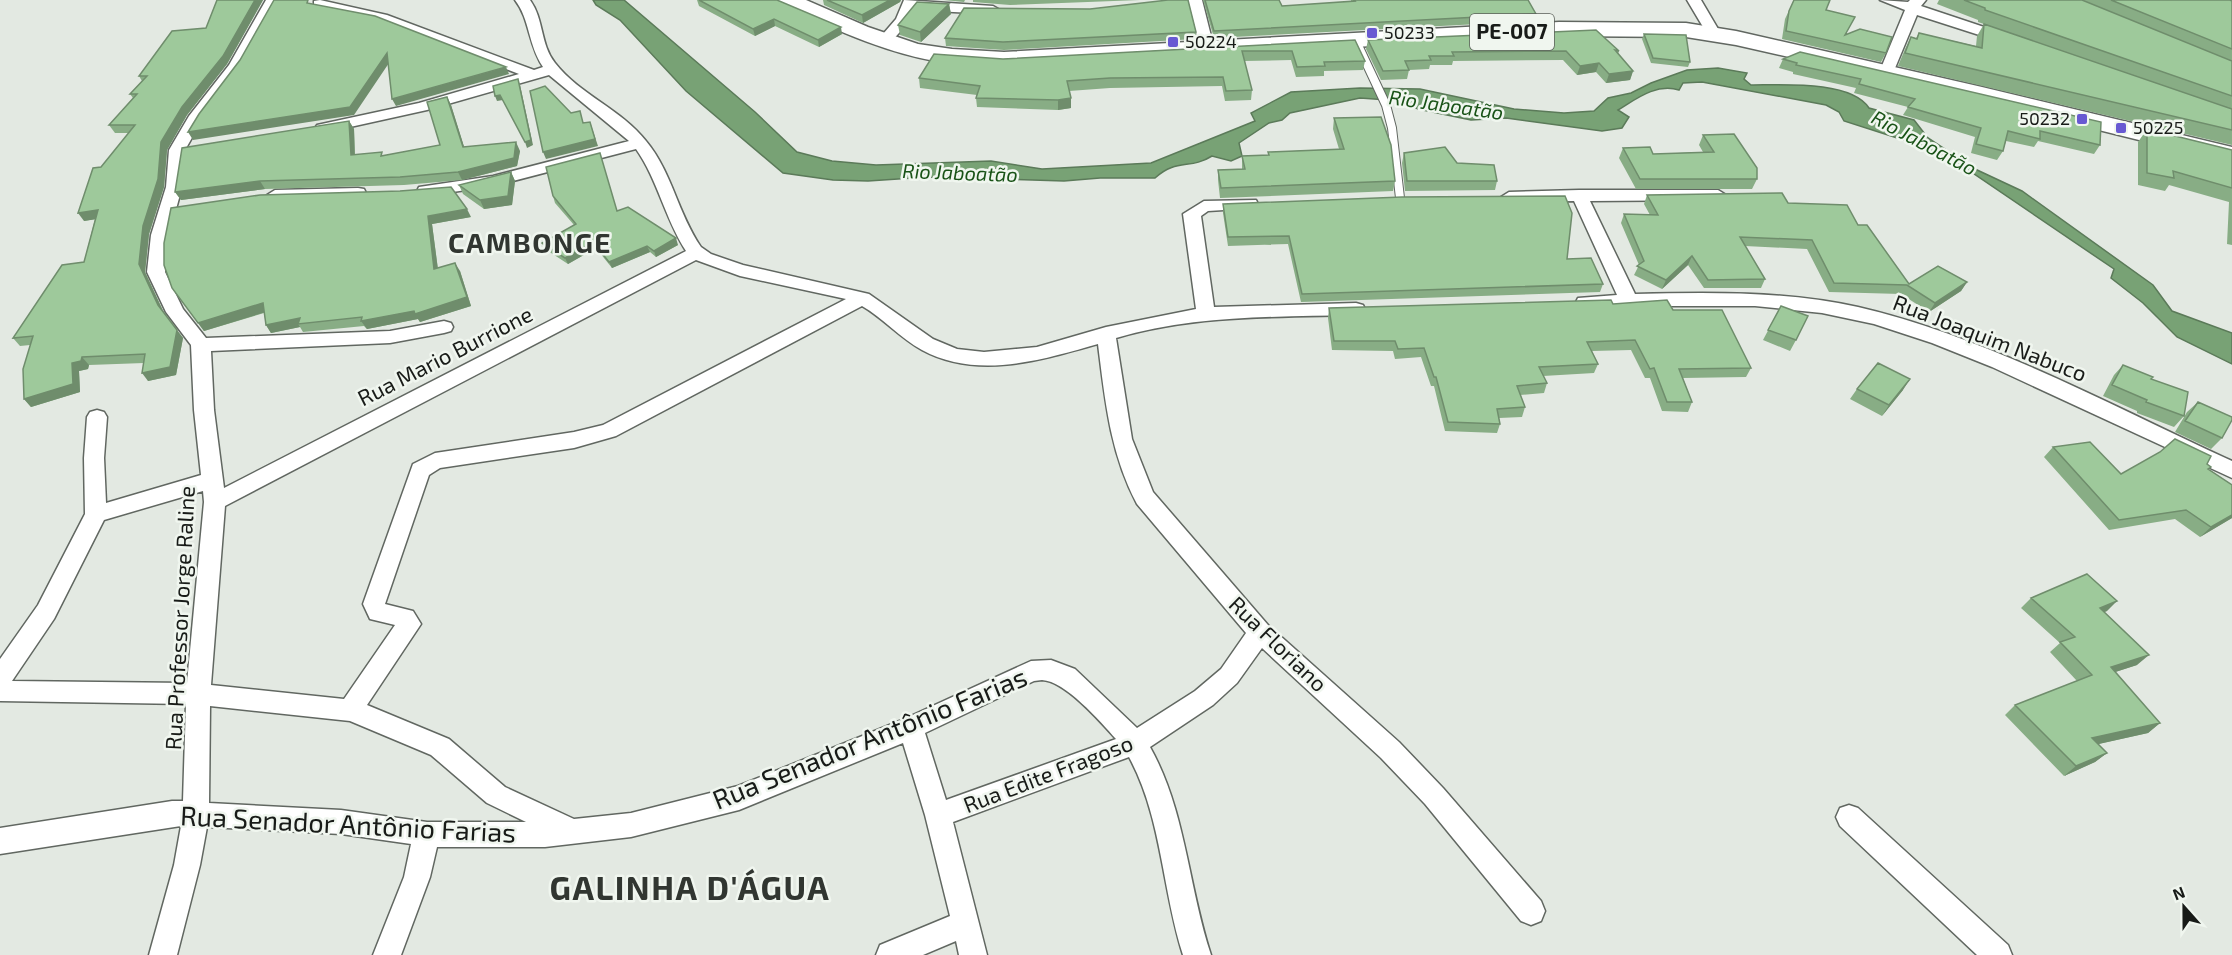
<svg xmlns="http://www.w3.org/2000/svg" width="2232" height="955" viewBox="0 0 2232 955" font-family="'Exo 2',sans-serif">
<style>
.water{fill:#78a275;stroke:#5b7a59;stroke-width:1.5}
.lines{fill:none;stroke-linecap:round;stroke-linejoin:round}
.lane-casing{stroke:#616761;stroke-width:10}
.street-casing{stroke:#616761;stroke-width:3}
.primary-casing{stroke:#616761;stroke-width:3}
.lane{stroke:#fff;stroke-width:8}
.street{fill:#fff;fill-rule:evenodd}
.primary{fill:#fff;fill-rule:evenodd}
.wall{fill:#88ad85}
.shaded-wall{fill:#6f8d6c}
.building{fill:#9ec99b;stroke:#6f8d6c;stroke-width:1.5}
.poi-dot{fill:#6859d2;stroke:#f0f6ef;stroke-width:2}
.labels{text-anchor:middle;stroke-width:5;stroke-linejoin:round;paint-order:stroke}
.far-poi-label{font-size:18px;fill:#181b18;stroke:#f0f6ef;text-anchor:start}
.far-water-label{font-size:20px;font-style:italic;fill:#195317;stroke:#f0f6ef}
.shield{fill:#f0f6ef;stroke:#595d58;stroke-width:1.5}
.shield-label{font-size:21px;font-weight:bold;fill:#181b18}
.street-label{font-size:22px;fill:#181b18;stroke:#f0f6ef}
.near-street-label{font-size:27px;fill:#181b18;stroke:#f0f6ef}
.district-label{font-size:28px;font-weight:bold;letter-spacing:1.5px;fill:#313631;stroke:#f0f6ef}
.near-district-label{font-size:33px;font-weight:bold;letter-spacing:1.5px;fill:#313631;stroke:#f0f6ef}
</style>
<rect width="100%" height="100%" fill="#e3e9e2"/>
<path class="water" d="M 593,0 L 624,0 L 755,112 L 797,152 L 832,161 L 876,165 L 991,161 L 1042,169 L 1151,163 L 1255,121 L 1251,113 L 1291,92 L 1360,88 L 1420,89 L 1514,109 L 1564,113 L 1594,111 L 1608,98 L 1631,93 L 1651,83 L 1687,70 L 1718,68 L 1747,73 L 1744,79 L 1751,85 C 1781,85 1851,80 1869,108 L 1914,120 L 1928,138 L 1975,169 L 2022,191 L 2153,285 L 2172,311 L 2232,333 L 2232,364 L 2177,337 L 2143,303 L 2111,278 L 2114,269 L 1974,174 L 1919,145 L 1844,121 L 1839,112 L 1826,105 L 1702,82 L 1683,83 L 1679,90 C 1656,83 1636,99 1618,110 L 1629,117 L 1622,128 L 1602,131 L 1506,118 L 1471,120 L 1418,109 L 1402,101 L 1360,98 L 1290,113 L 1282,120 L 1269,123 L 1239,143 L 1242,156 L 1231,161 L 1212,156 C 1190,170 1177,158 1155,178 L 1100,178 L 1064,181 L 928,177 L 868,181 L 833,180 L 783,173 L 686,91 L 620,20 L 596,5 Z"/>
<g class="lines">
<defs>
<path id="lane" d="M 1355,39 L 1386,105 L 1392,128 L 1400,198"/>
<path id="street" d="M 266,0 L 280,0 L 243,66 L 202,120 L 185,150 L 182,187 L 169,235 L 165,272 L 183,309 L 206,338 L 390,331 L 444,321 L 451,323 L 453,327 L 451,331 L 444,333 L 390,343 L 211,351 L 214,410 L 224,488 L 686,251 C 665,219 658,180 636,149 L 494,186 L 425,196 L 419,195 L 417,191 L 419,187 L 493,176 L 629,141 L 549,75 L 427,110 L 323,133 L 317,131 L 315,128 L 317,125 L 419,103 L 519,74 L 378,21 L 314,7 L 314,1 L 320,0 L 387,15 L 534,70 L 543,67 C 528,45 530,19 515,0 L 530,0 C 544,19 540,44 555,63 C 580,95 621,109 646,141 C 672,172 678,214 701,247 L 711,254 L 743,265 L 869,294 L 933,339 L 957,349 L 984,352 L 1037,347 L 1106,327 L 1196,309 L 1183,214 L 1204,201 L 1256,200 L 1258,204 L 1256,208 L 1208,211 L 1201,216 L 1214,307 L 1356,303 L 1363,305 L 1365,309 L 1363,313 L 1356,315 C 1275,317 1195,315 1116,338 L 1132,439 L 1153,492 L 1268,625 L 1399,742 L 1443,788 L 1541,901 L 1545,911 L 1541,921 L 1531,925 L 1521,921 L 1425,804 L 1381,758 L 1262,648 L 1237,683 L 1213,705 L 1150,747 C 1186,811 1188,886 1211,955 L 1183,955 C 1162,890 1162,817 1129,757 L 953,822 L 987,955 L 959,955 L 956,941 L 923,955 L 876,955 L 880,945 L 950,916 L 925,815 L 903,743 L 739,810 L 631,837 L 545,847 L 437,847 L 430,877 L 401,955 L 373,955 L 404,877 L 411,844 L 341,834 L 207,827 L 200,865 L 177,955 L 149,955 L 174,865 L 181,826 L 0,854 L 0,828 L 172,801 L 183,801 L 186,704 L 0,701 L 0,659 L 38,605 L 85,514 L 84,458 L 87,417 L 90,412 L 97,410 L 104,412 L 107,417 L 104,458 L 106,503 L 201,475 L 194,410 L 191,345 L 166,312 L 147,272 L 151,235 L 166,187 L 169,150 L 189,116 L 229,65 ZM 696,260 L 740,276 L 846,299 L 603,425 L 574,432 L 435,453 L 413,464 L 363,604 L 370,619 L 395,625 L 344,699 L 211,685 L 225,506 ZM 862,306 C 883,318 900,338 922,350 C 977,380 1042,360 1098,344 C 1105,400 1110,453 1137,504 L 1246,633 L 1221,669 L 1195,691 L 1137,728 L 1075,669 L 1051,660 L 1031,661 L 902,720 L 738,786 L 631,813 L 574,819 L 505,787 L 449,739 L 367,705 L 421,624 L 413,611 L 385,604 L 429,475 L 440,468 L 574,448 L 616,436 ZM 203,491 L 204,502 L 187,683 L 12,681 L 54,619 L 104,520 ZM 1042,680 C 1065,681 1100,721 1116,739 L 946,800 L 925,733 L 1034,681 ZM 210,706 L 350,721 L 431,755 L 487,803 L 526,822 L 427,822 L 341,810 L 209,803 Z
M 904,0 L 993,6 L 1000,10 L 993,14 L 914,10 L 908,23 L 889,44 L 879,44 L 877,41 L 896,19 Z
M 1188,0 L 1202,0 L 1214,48 L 1212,51 L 1207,52 L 1200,48 Z
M 1687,0 L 1701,0 L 1721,34 L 1719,37 L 1709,37 Z
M 1880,0 L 1908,2 L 1910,0 L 1926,0 L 1921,6 L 2011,36 L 2013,39 L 2006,43 L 2001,42 L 1917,15 L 1893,73 L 1886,77 L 1881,76 L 1879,73 L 1905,10 Z
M 358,188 L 364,189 L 366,193 L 364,197 L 275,200 L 267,195 L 275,190 Z
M 1579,190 L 1718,190 L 1726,195 L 1718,200 L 1590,201 L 1635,294 C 1709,292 1785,291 1858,307 C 1987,337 2112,406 2232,461 L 2232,478 L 1992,367 L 1932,343 L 1874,324 L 1822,313 L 1755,306 L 1578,306 L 1576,302 L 1578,298 L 1617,295 L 1574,201 L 1509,202 L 1501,197 L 1509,192 Z
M 1849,805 L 1858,808 L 2008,945 L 2012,955 L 1977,955 L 1840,826 L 1836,817 L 1840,808 Z"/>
<path id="primary" d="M 777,0 L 806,0 L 868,27 L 918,44 L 952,49 L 1004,52 L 1559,22 L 1686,23 L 1736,31 L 1982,87 L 2232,147 L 2232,163 L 1982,101 L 1736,45 L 1686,37 L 1559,36 L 1004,66 C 981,65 958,65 935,61 C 880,51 831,27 780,5 Z"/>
</defs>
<use href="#lane" class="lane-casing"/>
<use href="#street" class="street-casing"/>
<use href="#primary" class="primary-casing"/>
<use href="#lane" class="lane"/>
<use href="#street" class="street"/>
<use href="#primary" class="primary"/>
</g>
<path class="wall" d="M 217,0 L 263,0 L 227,64 L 187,115 L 167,150 L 164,187 L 149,234 L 145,272 L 164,313 L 183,338 L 176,375 L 148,381 L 144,363 L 89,365 L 88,369 L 79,371 L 80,392 L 31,407 L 24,399 L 30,345 L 20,346 L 13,338 L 84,262 L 95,219 L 84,221 L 101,167 L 129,133 L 115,133 L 109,125 L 133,98 L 130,94 L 142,81 L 139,76 L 206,28 Z
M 697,0 L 777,0 L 842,34 L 819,47 L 775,26 L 755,36 L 699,6 Z
M 823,0 L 901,0 L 900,2 L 863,23 L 824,5 Z
M 944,0 L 965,0 L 964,2 Z
M 973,0 L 1140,0 L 1010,5 L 973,2 Z
M 1203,0 L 1279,0 L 1282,6 L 1351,2 L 1351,0 L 1528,0 L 1536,14 L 1534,21 L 1214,38 Z
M 1794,0 L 1826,10 L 1855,17 L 1845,35 L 1886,53 L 1881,62 L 1782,39 L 1785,19 Z
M 1939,0 L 2232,0 L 2232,145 L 1898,66 L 1905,49 L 1911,37 L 1916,38 L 1919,33 L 1976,46 L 1977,36 L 1984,24 L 1978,22 L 1978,20 L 1937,4 Z
M 949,4 L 951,14 L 921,42 L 900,35 L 898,25 Z
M 1090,9 L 1196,32 L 1196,39 L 1004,50 L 946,46 L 945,38 Z
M 1644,34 L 1690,62 L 1688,67 L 1651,63 L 1642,39 Z
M 1355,40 L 1365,61 L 1363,70 L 1324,71 L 1324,76 L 1296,77 L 1291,60 L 1244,61 L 1252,90 L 1251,100 L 1225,101 L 1222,86 L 1110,88 L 1069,91 L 1071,98 L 1071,108 L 1058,110 L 977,107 L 976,98 L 977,95 L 920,88 L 919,78 L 1003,59 Z
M 1368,40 L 1619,51 L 1618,54 L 1633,71 L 1630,80 L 1606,83 L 1596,72 L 1577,75 L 1563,60 L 1453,61 L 1452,65 L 1430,65 L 1429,69 L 1409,70 L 1407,79 L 1381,80 L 1366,49 Z
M 1800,52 L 2100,145 L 2094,154 L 2038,141 L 2034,147 L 2006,141 L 2003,151 L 1997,160 L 1971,153 L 1975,137 L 1903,115 L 1908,107 L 1854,93 L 1856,88 L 1793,74 L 1793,72 L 1779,68 L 1783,59 Z
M 447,97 L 451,105 L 464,147 L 520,151 L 517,166 L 462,180 L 404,185 L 265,189 L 181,200 L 175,192 L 349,121 L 354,129 L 355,155 L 384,156 L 440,145 Z
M 1334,118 L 1395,181 L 1393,191 L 1220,198 L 1218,180 L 1218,170 L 1242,169 L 1242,156 L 1268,155 L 1268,152 L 1339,149 L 1333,129 Z
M 2147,129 L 2232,150 L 2232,245 L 2227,244 L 2229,202 L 2169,185 L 2165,191 L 2138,185 L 2138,142 Z
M 1703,135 L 1757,179 L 1752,189 L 1636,189 L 1619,158 L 1623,148 L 1653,154 L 1703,152 L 1699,145 Z
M 1404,153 L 1457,163 L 1497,181 L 1495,190 L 1405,191 L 1402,163 Z
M 511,172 L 515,181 L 512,205 L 484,209 L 463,194 L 459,185 Z
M 1647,195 L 1788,203 L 1858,225 L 1909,284 L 1967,282 L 1961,291 L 1929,312 L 1901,294 L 1829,292 L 1807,249 L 1745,246 L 1765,279 L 1761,288 L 1704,288 L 1688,265 L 1662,289 L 1634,275 L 1639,265 L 1621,223 L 1624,214 L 1650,215 L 1644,204 Z
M 553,196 L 618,211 L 678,245 L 656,257 L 650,252 L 612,268 L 596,248 L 568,264 L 545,249 L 542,243 L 574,225 L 555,203 Z
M 1223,204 L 1567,259 L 1603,284 L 1600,292 L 1301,302 L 1288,244 L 1228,246 L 1223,213 Z
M 171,208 L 471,217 L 432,224 L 438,269 L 460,271 L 471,306 L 420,322 L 418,319 L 367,329 L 364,326 L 303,332 L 300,327 L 271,333 L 266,325 L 264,313 L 204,331 L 172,288 Z
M 1613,304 L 1673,310 L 1751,368 L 1746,377 L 1683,378 L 1692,402 L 1688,412 L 1662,411 L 1650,378 L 1645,378 L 1631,350 L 1592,351 L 1598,364 L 1594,373 L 1543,376 L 1547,383 L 1544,393 L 1520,395 L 1525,407 L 1522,417 L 1499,418 L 1500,424 L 1497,433 L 1445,431 L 1434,386 L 1431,386 L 1421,357 L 1395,359 L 1393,351 L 1332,350 L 1328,318 L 1329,308 Z
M 1781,306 L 1796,340 L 1790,351 L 1763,340 Z
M 2123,365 L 2151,379 L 2184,416 L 2174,427 L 2137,413 L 2137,411 L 2103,396 L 2114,375 Z
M 1857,389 L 1903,390 L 1882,416 L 1850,399 Z
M 2198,402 L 2222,438 L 2211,449 L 2175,432 L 2187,412 Z
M 2053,447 L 2121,474 L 2207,464 L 2209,469 L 2232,485 L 2232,518 L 2200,537 L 2175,519 L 2109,530 L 2044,457 Z
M 2031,598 L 2107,611 L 2104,612 L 2137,665 L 2115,672 L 2160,723 L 2148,733 L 2098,744 L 2107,753 L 2095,762 L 2064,776 L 2005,715 L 2015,705 L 2077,681 L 2050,652 L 2060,643 L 2021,608 Z"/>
<path class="shaded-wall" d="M 255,0 L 263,0 L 227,64 L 187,115 L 167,150 L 164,187 L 149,234 L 145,272 L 164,313 L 183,338 L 176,375 L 148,381 L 142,373 L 158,305 L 139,264 L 143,226 L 161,142 L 182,107 Z
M 890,0 L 901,0 L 900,2 L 863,23 L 862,15 Z
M 949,4 L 951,14 L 921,42 L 920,32 Z
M 774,19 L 775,26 L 755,36 L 753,29 Z
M 841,27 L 842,34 L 819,47 L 818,40 Z
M 387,53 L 391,60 L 354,115 L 193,140 L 188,132 Z
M 1599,63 L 1596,72 L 1577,75 L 1580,66 Z
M 506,67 L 509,74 L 396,106 L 392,99 Z
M 1633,71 L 1630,80 L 1606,83 L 1609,74 Z
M 518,79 L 520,85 L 533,145 L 527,148 L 525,142 Z
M 500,95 L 503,100 L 497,101 L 495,96 Z
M 447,97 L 451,105 L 467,156 L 463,147 Z
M 1071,98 L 1071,108 L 1058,110 L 1058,100 Z
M 349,121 L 354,129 L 355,164 L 351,155 Z
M 590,122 L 598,146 L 546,159 L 543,152 Z
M 516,142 L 520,151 L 517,166 L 462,180 L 458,172 Z
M 511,172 L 515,181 L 512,205 L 484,209 L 480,200 Z
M 260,181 L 265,189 L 181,200 L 175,192 Z
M 467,209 L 471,217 L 432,224 L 439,278 L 434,269 L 428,216 Z
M 98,210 L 104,218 L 84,221 L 78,213 Z
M 676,238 L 678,245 L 656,257 L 654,251 Z
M 593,242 L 596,248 L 568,264 L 565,258 Z
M 647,246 L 650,252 L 612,268 L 609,262 Z
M 1692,256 L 1688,265 L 1662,289 L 1666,280 Z
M 455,263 L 460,271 L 471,306 L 420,322 L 418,319 L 367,329 L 361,321 Z
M 1967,282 L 1961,291 L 1929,312 L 1935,303 Z
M 263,303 L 269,311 L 204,331 L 198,323 Z
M 300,318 L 298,324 L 300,327 L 271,333 L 266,325 Z
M 82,357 L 89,365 L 88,369 L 79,371 L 80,392 L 31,407 L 24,399 L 72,363 Z
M 1910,379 L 1903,390 L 1882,416 L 1889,405 Z
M 2232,515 L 2232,518 L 2200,537 L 2211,527 Z
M 2117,601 L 2107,611 L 2090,618 L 2100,608 Z
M 2149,655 L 2137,665 L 2100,677 L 2111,667 Z
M 2160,723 L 2148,733 L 2081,748 L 2092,738 Z
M 2107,753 L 2095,762 L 2064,776 L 2076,766 Z"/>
<path class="building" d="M 217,0 L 255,0 L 223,56 L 182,107 L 161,142 L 158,179 L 143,226 L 139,264 L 158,305 L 177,330 L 170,367 L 142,373 L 145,354 L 82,357 L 81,361 L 72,363 L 73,384 L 24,399 L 23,369 L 33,336 L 13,338 L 62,265 L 84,262 L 98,210 L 78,213 L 93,168 L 101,167 L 135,125 L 109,125 L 137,94 L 130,94 L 147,76 L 139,76 L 172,31 L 206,28 Z
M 274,0 L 308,0 L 307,3 L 375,16 L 506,67 L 392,99 L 387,53 L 350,107 L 188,132 L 199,114 L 240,60 Z
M 699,0 L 777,0 L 841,27 L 818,40 L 774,19 L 753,29 Z
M 827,0 L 890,0 L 862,15 Z
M 1168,0 L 1188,0 L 1196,32 L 1003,42 L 945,38 L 964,8 L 1090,9 Z
M 1205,0 L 1279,0 L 1282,6 L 1355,1 L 1354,0 L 1528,0 L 1536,14 L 1214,31 Z
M 1794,0 L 1830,0 L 1826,10 L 1855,17 L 1845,35 L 1860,29 L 1892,37 L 1886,53 L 1786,31 L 1789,11 Z
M 1964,0 L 2082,0 L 2232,61 L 2232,96 L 1985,10 L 1985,8 Z
M 2111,0 L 2230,0 L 2232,1 L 2232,49 Z
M 917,2 L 949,4 L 920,32 L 898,25 Z
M 1984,24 L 2232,109 L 2232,130 L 1905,53 L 1911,37 L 1917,39 L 1919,33 L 1982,48 Z
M 1596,30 L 1619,51 L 1615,50 L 1633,71 L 1609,74 L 1599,63 L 1580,66 L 1566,51 L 1452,52 L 1454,56 L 1429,56 L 1431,60 L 1405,61 L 1409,70 L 1383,71 L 1368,40 Z
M 1644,34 L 1686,35 L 1690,62 L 1653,58 Z
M 1355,40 L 1365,61 L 1324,62 L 1325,66 L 1297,67 L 1292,51 L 1242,51 L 1252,90 L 1226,91 L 1223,77 L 1110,78 L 1067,81 L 1071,98 L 1058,100 L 976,98 L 980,86 L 919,78 L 934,54 L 1003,59 Z
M 1800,52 L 2101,122 L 2100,145 L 2040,131 L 2040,139 L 2008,131 L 2003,151 L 1976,144 L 1981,128 L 1908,107 L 1915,99 L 1859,84 L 1861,79 L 1796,65 L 1797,63 L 1783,59 Z
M 518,79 L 531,140 L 525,142 L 500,95 L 495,96 L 493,86 Z
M 545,86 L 571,113 L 580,111 L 583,123 L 590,122 L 595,139 L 543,152 L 530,91 Z
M 447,97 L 463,147 L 516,142 L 514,158 L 458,172 L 400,177 L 260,181 L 175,192 L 182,148 L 349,121 L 351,155 L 382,152 L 381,156 L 440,145 L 427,102 Z
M 1381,117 L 1391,145 L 1395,181 L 1221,188 L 1218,170 L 1245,169 L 1242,156 L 1269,155 L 1268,152 L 1344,149 L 1334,118 Z
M 2147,129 L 2232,150 L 2232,188 L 2173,171 L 2174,178 L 2147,173 Z
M 1734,134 L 1757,168 L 1757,179 L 1640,179 L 1623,148 L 1650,147 L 1653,154 L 1714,152 L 1703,135 Z
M 1445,147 L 1457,163 L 1494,165 L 1497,181 L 1407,181 L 1404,153 Z
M 600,153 L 617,211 L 628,207 L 676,238 L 654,251 L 647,246 L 609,262 L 593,242 L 565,258 L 542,243 L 576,224 L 553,196 L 546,167 Z
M 511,172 L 508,196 L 480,200 L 459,185 Z
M 451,187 L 467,209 L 428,216 L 434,269 L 455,263 L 467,297 L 415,314 L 414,311 L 361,321 L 362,317 L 298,324 L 300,318 L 266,325 L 263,303 L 198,323 L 172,288 L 164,265 L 164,243 L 171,208 L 260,195 L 400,191 Z
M 1782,193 L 1788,203 L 1847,205 L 1858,225 L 1867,225 L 1909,284 L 1938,266 L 1967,282 L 1935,303 L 1907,285 L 1834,283 L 1812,240 L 1740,237 L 1765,279 L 1708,280 L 1692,256 L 1666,280 L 1637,266 L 1644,261 L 1624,214 L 1658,215 L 1647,195 Z
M 1565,196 L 1572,213 L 1567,259 L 1591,258 L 1603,284 L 1302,294 L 1289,236 L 1228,237 L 1223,204 L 1402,197 Z
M 1611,300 L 1613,304 L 1667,300 L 1673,310 L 1722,310 L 1751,368 L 1679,369 L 1692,402 L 1667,402 L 1654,368 L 1650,369 L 1635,340 L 1587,342 L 1598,364 L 1539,367 L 1547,383 L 1517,386 L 1525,407 L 1497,409 L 1500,424 L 1448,422 L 1436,377 L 1434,377 L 1424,348 L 1398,349 L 1395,341 L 1334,341 L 1329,308 Z
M 1781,306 L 1808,316 L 1796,340 L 1768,330 Z
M 1878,363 L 1910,379 L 1889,405 L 1857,389 Z
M 2123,365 L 2153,377 L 2151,379 L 2188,392 L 2184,416 L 2146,402 L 2147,400 L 2112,385 Z
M 2198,402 L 2232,417 L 2232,420 L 2222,438 L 2185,421 Z
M 2175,439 L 2211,456 L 2207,464 L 2211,467 L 2208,469 L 2232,485 L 2232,515 L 2211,527 L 2186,510 L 2119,520 L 2053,447 L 2090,442 L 2121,474 L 2160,452 Z
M 2087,574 L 2117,601 L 2100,608 L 2149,655 L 2111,667 L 2160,723 L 2092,738 L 2107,753 L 2076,766 L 2015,705 L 2092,675 L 2060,642 L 2075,637 L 2031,598 Z"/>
<g class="poi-dot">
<rect x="1366" y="27" width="12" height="12" rx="3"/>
<rect x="1167" y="36" width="12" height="12" rx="3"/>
<rect x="2076" y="113" width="12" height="12" rx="3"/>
<rect x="2115" y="122" width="12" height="12" rx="3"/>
</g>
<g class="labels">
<g class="far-poi-label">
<text x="1384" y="39">50233</text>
<text x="1185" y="48">50224</text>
<text x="2070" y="125" text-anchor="end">50232</text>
<text x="2133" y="134">50225</text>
</g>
<g class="far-water-label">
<text transform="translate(1446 105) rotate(8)" y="7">Rio Jaboatão</text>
<text transform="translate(1924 143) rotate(28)" y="7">Rio Jaboatão</text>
<text transform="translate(960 173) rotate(2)" y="7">Rio Jaboatão</text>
</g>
<rect class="shield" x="1470" y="14" width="84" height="36" rx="4.5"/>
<g class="shield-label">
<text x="1512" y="39">PE-007</text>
</g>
<g class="street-label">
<text transform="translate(1990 338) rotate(21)" y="8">Rua Joaquim Nabuco</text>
<text transform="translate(445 356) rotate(-27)" y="8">Rua Mario Burrione</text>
<text transform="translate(180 618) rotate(-87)" y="8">Rua Professor Jorge Raline</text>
<text transform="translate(1278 644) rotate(44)" y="8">Rua Floriano</text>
<text transform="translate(1048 774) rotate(-21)" y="8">Rua Edite Fragoso</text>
</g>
<g class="near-street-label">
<text transform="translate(870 739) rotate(-22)" y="9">Rua Senador Antônio Farias</text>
<text transform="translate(348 825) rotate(3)" y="9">Rua Senador Antônio Farias</text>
</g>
<g class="district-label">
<text x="530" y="253">CAMBONGE</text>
</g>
<g class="near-district-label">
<text x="690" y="900">GALINHA D'ÁGUA</text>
</g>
</g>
<g transform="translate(2184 907) rotate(339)" stroke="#f0f6ef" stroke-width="4.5" paint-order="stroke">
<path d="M0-4.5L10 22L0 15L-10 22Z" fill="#181b18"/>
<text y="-9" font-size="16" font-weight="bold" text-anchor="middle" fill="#181b18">N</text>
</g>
</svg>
